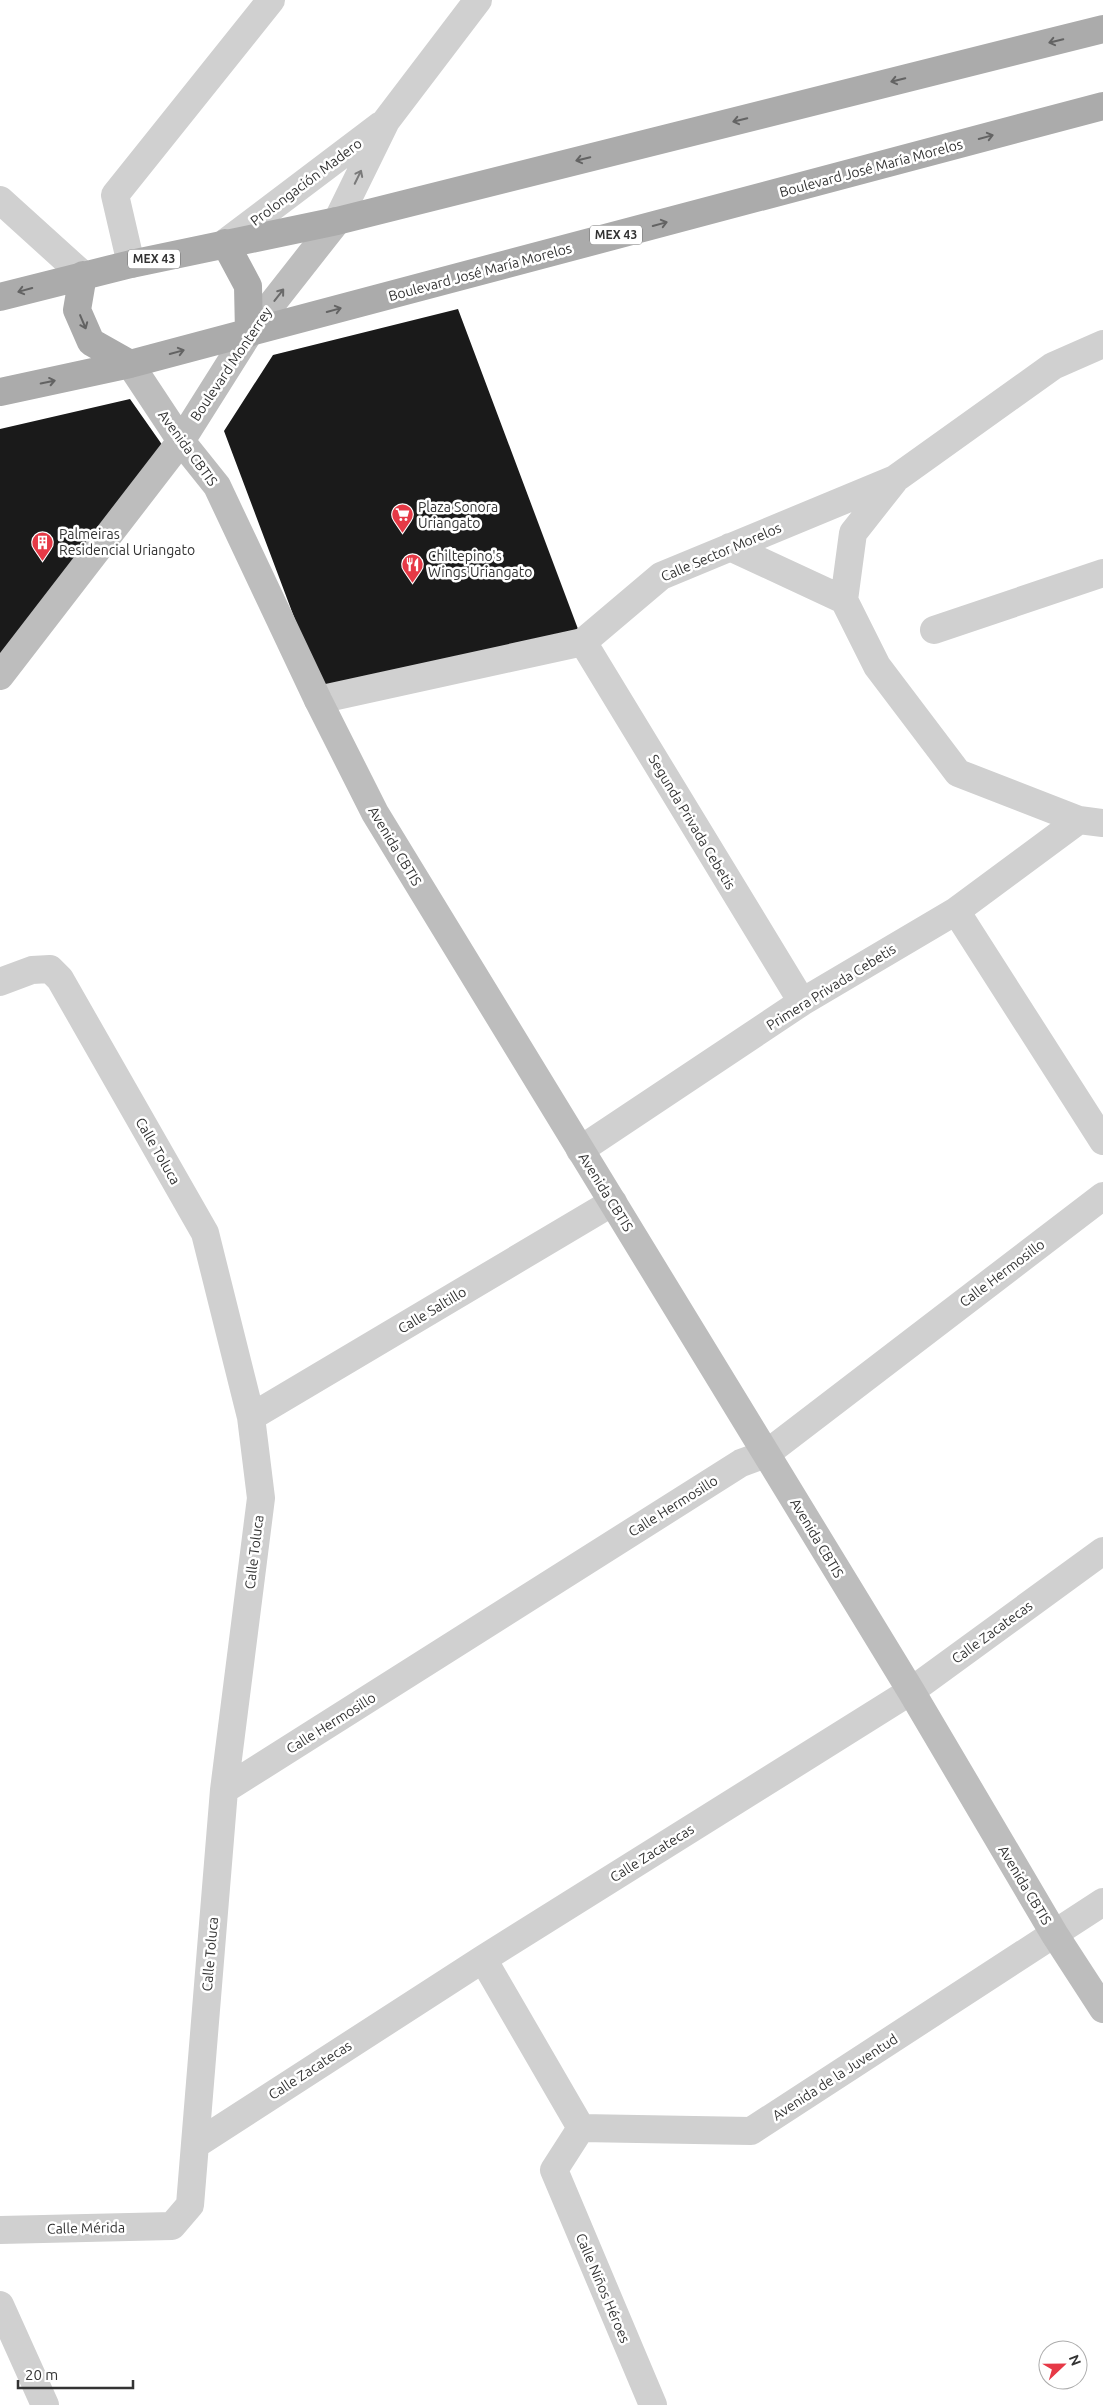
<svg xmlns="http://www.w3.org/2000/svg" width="1103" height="2405" viewBox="0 0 1103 2405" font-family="Ubuntu,sans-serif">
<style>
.building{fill:#1a1a1a}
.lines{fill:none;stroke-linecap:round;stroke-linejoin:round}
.street{stroke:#d0d0d0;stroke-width:28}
.secondary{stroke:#bdbdbd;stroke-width:28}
.primary{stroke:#ababab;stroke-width:28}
.oneway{stroke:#636363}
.oneway2{stroke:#7a7a7a}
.oneway3{stroke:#6a6a6a}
.labels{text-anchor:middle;stroke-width:5;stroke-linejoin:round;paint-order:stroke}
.shield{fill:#fff;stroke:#707070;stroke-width:1}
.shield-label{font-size:12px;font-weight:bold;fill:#333}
.street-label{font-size:14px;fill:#333;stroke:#fff}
.poi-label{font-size:14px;fill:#333;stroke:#fff;text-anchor:start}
</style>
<rect width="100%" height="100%" fill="#fff"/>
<path class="building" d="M 458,309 L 581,637 L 323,694 L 224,431 L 273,355 Z
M 130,399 L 170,456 L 0,667 L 0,429 Z"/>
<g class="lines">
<path class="street" d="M 0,200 L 83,275
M 337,221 L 386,121 L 478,0
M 225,243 L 381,125
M 131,264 L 115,195 L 271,0
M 894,481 L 853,533 L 844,600 L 877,666 L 958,773 L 1079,820 L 1103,823
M 730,547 L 844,600
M 934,630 L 1103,573
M 583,642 L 802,1002
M 318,700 L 583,642 L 661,576 L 895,479 L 1053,366 L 1103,344
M 956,911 L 1103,1141
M 0,982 L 32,970 L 50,969 L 60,979 L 205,1233 L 251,1417 L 261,1498 L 224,1790 L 190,2205 L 172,2226 L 0,2230
M 580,1150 L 802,1002 L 956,911 L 1079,820
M 251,1417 L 613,1202
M 224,1790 L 741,1463 L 766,1454 L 1103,1196
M 483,1959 L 581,2128
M 581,2128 L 751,2131 L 1103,1902
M 581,2128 L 554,2170 L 653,2405
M 195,2145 L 483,1959 L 911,1691 L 1103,1551
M 0,2305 L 45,2405"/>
<path class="secondary" d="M 130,364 L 181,441 L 217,486 L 318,700 L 375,813 L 911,1691 L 1055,1935 L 1103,2009
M 0,676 L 181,441 L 249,333 L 337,221"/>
<path class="primary" d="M 225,243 L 248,286 L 249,333
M 83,275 L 77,310 L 91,342 L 130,364
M 0,297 L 131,264 L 337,221 L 1103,29
M 0,392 L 130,364 L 1103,106"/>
</g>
<defs><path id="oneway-shaft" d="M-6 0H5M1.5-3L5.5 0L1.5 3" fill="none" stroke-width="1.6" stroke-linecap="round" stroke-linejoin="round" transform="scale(1.25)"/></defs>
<g class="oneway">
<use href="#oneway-shaft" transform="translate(1056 41) rotate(166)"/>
<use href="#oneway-shaft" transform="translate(898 80) rotate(166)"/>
<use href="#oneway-shaft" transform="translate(740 120) rotate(166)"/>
<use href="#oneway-shaft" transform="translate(986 137) rotate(-15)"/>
<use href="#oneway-shaft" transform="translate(583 159) rotate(166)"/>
<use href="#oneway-shaft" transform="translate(660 224) rotate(-15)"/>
<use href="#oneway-shaft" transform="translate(25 290) rotate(165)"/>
<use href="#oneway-shaft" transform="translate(334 310) rotate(-15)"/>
<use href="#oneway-shaft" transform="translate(83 322) rotate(67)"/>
<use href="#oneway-shaft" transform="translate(177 352) rotate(-15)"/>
<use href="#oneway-shaft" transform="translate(48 382) rotate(-12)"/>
</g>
<use class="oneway2" href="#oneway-shaft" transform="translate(358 177) rotate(-64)"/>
<use class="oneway3" href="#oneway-shaft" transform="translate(279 295) rotate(-52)"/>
<defs>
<symbol id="supermarket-pin" viewBox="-11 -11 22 30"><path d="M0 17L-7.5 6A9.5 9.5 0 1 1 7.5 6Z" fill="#e63946" stroke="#fff"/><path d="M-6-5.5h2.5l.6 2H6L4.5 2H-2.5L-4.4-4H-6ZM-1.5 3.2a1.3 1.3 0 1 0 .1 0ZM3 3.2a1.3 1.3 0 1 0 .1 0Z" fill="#fff"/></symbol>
<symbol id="building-pin" viewBox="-11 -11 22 30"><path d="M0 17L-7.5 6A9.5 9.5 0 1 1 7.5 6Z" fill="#e63946" stroke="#fff"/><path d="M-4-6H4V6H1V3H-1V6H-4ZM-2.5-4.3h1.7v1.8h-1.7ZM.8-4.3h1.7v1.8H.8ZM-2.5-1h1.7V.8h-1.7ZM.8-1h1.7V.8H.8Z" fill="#fff"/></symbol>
<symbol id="restaurant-pin" viewBox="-11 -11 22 30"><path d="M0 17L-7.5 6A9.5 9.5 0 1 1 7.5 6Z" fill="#e63946" stroke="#fff"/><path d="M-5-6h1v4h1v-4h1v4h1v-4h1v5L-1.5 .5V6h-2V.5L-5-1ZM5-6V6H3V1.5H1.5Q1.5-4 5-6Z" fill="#fff"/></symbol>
</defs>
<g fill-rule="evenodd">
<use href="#supermarket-pin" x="390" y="502" width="25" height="34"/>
<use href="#building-pin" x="30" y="530" width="25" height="34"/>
<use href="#restaurant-pin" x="400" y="552" width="25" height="34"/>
</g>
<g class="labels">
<g class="shield">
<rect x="590" y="225.5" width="52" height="19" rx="4"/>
<rect x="128" y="249.5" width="52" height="19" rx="4"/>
</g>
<g class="shield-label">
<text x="616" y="239">MEX 43</text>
<text x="154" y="263">MEX 43</text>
</g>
<g class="street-label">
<text transform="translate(871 168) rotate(-15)" y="5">Boulevard José María Morelos</text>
<text transform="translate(306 182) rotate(-37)" y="5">Prolongación Madero</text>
<text transform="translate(480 272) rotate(-15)" y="5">Boulevard José María Morelos</text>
<text transform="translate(231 364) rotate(-56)" y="5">Boulevard Monterrey</text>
<text transform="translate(188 448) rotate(54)" y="5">Avenida CBTIS</text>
<text transform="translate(721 552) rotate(-23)" y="5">Calle Sector Morelos</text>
<text transform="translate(692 822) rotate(59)" y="5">Segunda Privada Cebetis</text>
<text transform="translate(395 846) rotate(59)" y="5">Avenida CBTIS</text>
<text transform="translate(831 987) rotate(-32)" y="5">Primera Privada Cebetis</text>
<text transform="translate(158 1151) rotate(60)" y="5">Calle Toluca</text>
<text transform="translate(606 1192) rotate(58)" y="5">Avenida CBTIS</text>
<text transform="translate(1002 1273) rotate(-37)" y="5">Calle Hermosillo</text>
<text transform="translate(432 1310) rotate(-31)" y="5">Calle Saltillo</text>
<text transform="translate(673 1506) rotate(-32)" y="5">Calle Hermosillo</text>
<text transform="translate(817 1538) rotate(59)" y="5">Avenida CBTIS</text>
<text transform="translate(254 1552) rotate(-83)" y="5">Calle Toluca</text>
<text transform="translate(992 1632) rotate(-36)" y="5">Calle Zacatecas</text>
<text transform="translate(331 1723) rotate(-32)" y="5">Calle Hermosillo</text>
<text transform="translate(652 1853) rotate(-32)" y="5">Calle Zacatecas</text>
<text transform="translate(1025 1885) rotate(59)" y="5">Avenida CBTIS</text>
<text transform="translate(210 1954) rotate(-85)" y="5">Calle Toluca</text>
<text transform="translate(310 2070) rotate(-33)" y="5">Calle Zacatecas</text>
<text transform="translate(835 2077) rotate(-33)" y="5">Avenida de la Juventud</text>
<text transform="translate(86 2228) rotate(-1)" y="5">Calle Mérida</text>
<text transform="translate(603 2288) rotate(67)" y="5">Calle Niños Héroes</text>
</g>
<g class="poi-label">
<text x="418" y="512">Plaza Sonora<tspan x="418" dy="16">Uriangato</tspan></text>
<text x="59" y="539">Palmeiras<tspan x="59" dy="16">Residencial Uriangato</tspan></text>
<text x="428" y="561">Chiltepino's<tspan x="428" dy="16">Wings Uriangato</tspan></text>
</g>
</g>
<g transform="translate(1063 2365) rotate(68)"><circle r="24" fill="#ffffff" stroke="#adadad"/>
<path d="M0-4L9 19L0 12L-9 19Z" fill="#e63946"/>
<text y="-8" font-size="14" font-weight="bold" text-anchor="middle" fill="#333333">N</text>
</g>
<path d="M18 2380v8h115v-8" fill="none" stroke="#333333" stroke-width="2.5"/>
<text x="25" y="2380" font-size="15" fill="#333333" stroke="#ffffff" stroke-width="4" paint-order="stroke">20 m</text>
</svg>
